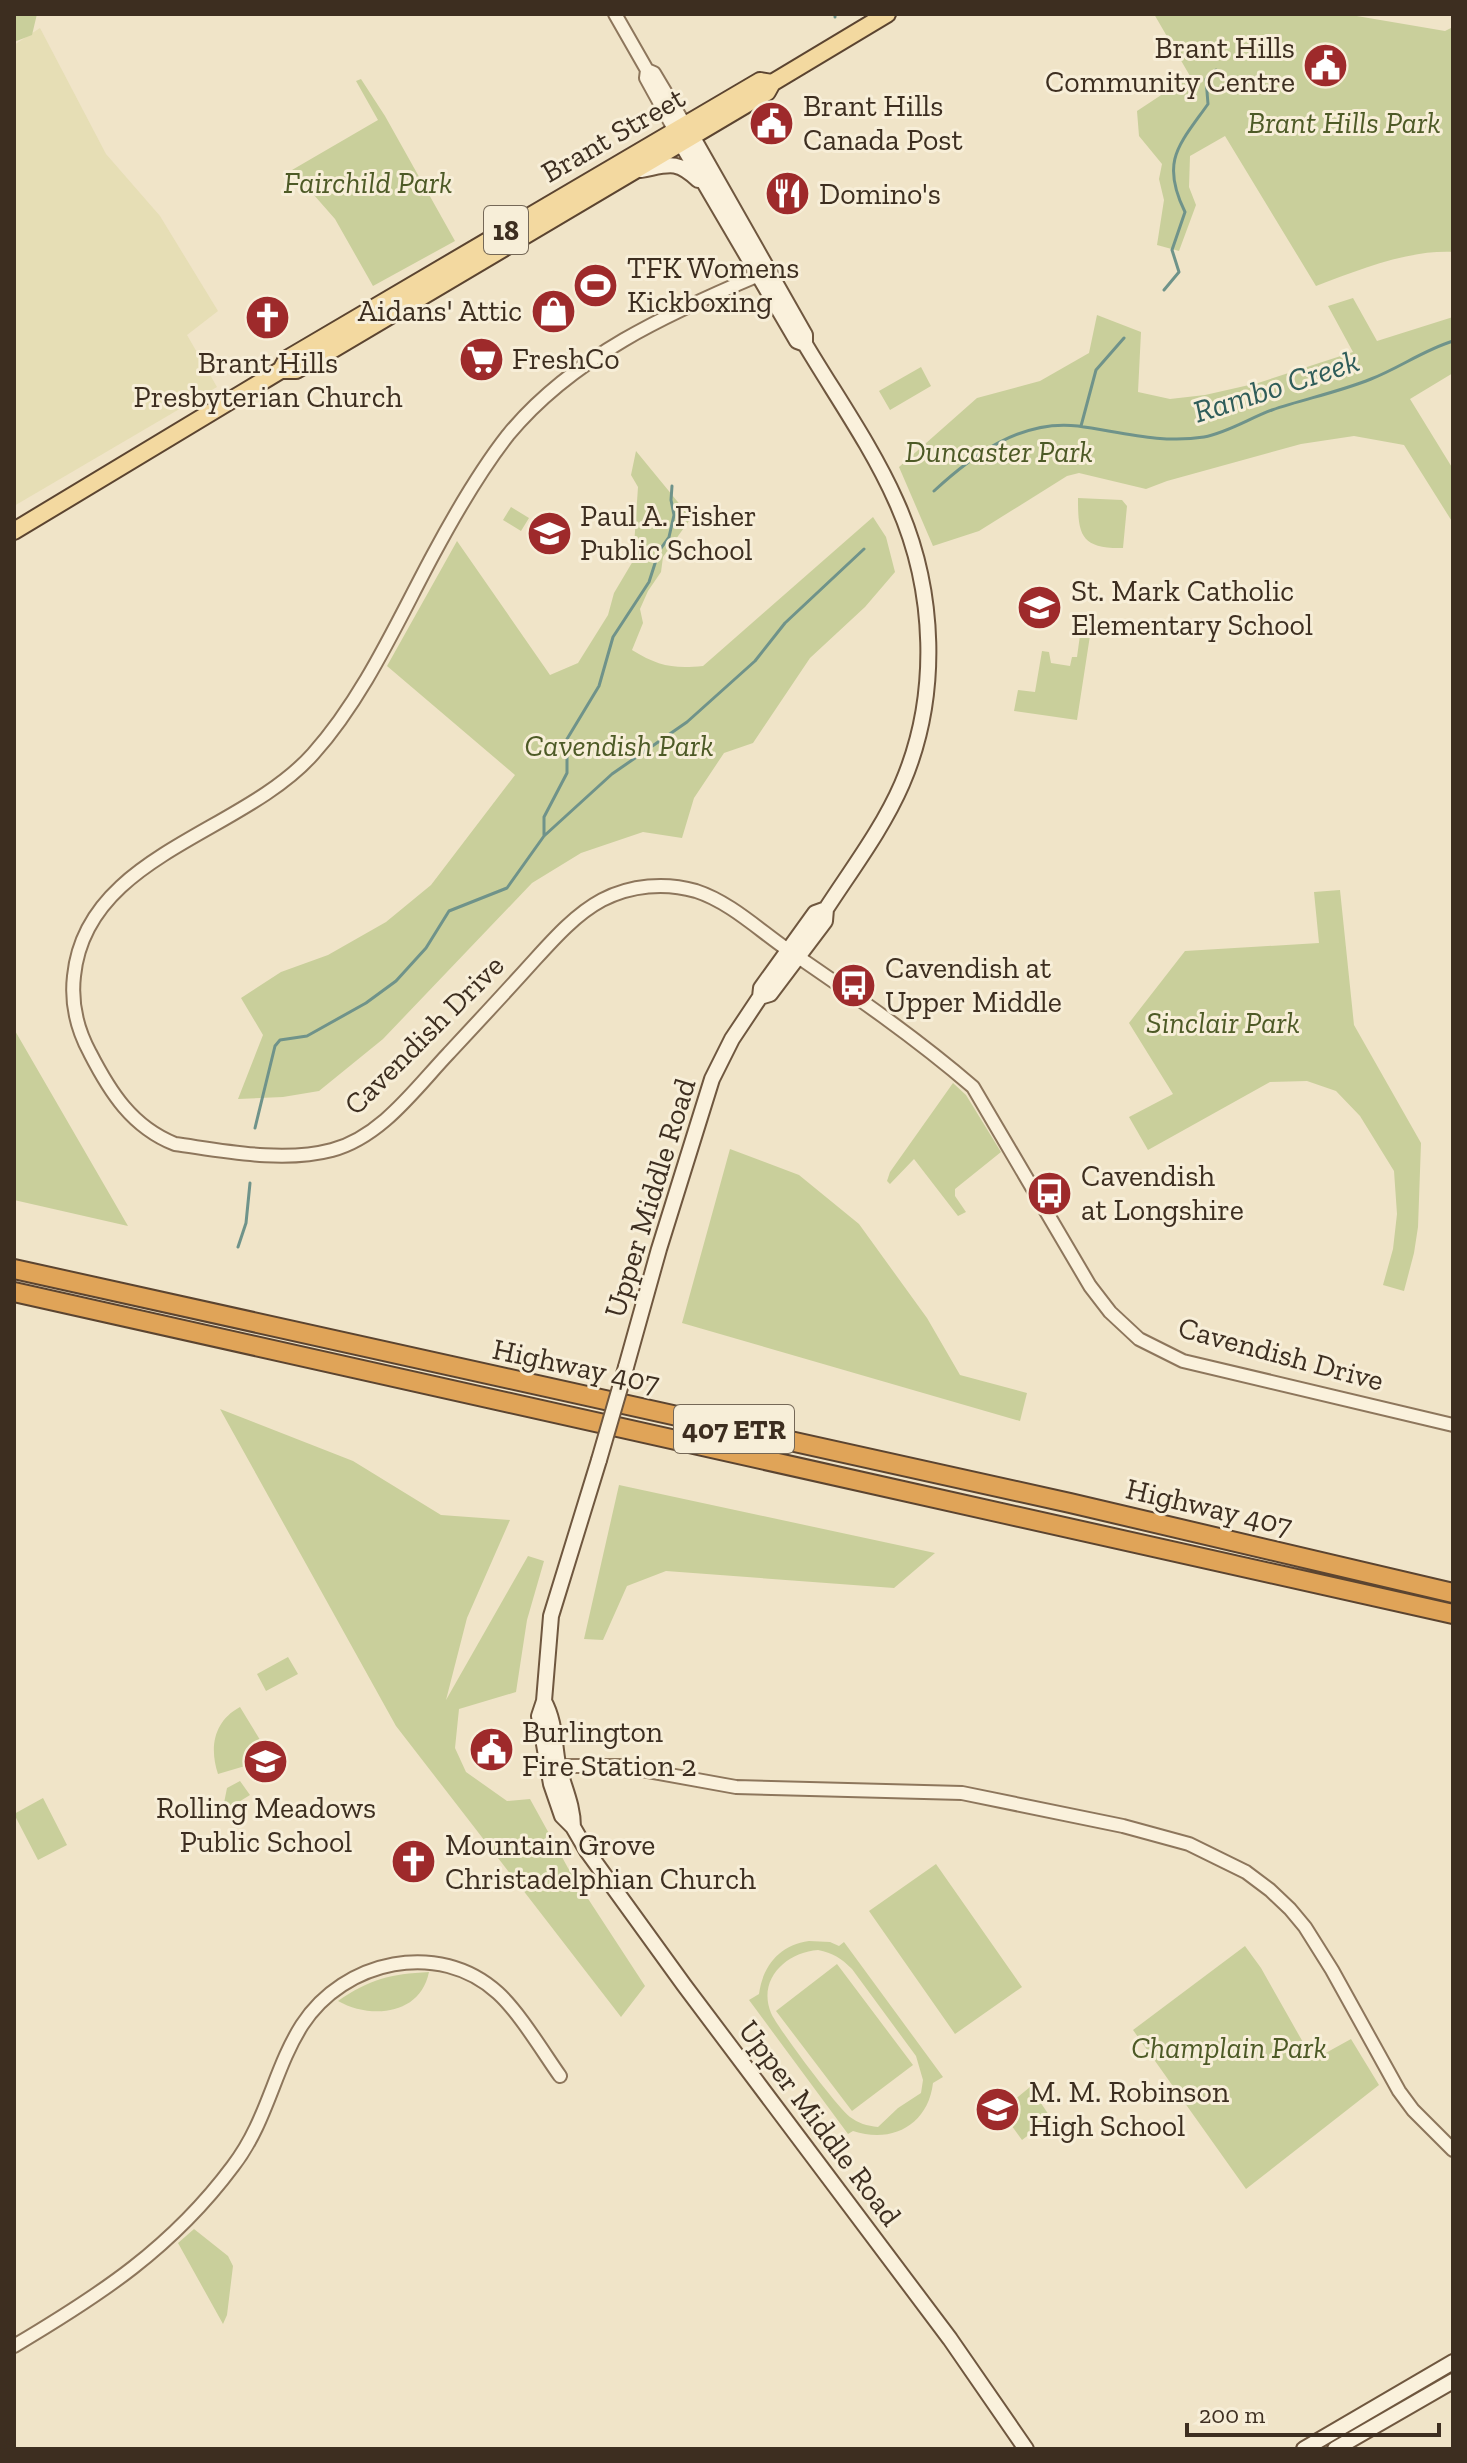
<svg xmlns="http://www.w3.org/2000/svg" width="1467" height="2463" viewBox="0 0 1467 2463" font-family="'Zilla Slab',serif">
<style>
.farmland{fill:#e6deb5}
.green{fill:#c9cf9b;fill-rule:evenodd}
.lines{fill:none;stroke-linecap:round;stroke-linejoin:round}
.stream{stroke:#6f938a;stroke-width:3}
.tertiary-casing{stroke:#8d765c;stroke-width:16}
.secondary-casing{stroke:#6f573f;stroke-width:18}
.primary-casing{stroke:#5b4430;stroke-width:20}
.motorway-casing{stroke:#5b4430;stroke-width:22}
.tertiary{stroke:#faf1dc;stroke-width:12}
.secondary{stroke:#faf1dc;stroke-width:14}
.primary{stroke:#f3d9a0;stroke-width:16}
.motorway{stroke:#e0a458;stroke-width:18}
.secondary-bridge-casing{stroke:#6f573f;stroke-width:18;stroke-linecap:butt}
.secondary-bridge{stroke:#faf1dc;stroke-width:14}
.labels{text-anchor:middle;stroke-width:6;stroke-linejoin:round;paint-order:stroke}
.shield{fill:#f7eed8;stroke:#756857;stroke-width:2}
.shield-label{font-size:28px;font-weight:bold;fill:#3d2e20}
.poi-label{font-size:30px;fill:#3d2e20;stroke:#f7eed8;text-anchor:start}
.park-label{font-size:30px;font-style:italic;fill:#4d5a26;stroke:#f7eed8}
.street-label{font-size:30px;fill:#3d2e20;stroke:#f7eed8}
.water-label{font-size:32px;font-style:italic;fill:#2f5d5a;stroke:#f7eed8}
</style>
<rect width="100%" height="100%" fill="#f0e4c8"/>
<path class="farmland" d="M 40,28 L 106,154 L 160,216 L 218,311 L 187,335 L 217,387 L 14,506 L 14,45 Z"/>
<path class="green" d="M 14,14 L 37,14 L 32,35 L 14,42 Z
M 1154,14 L 1345,14 L 1445,31 L 1453,27 L 1453,252 C 1406,250 1359,270 1316,286 L 1225,136 L 1190,156 L 1189,187 L 1196,205 L 1179,251 L 1157,245 L 1164,200 L 1159,179 L 1162,164 L 1139,136 L 1137,111 L 1190,76 Z
M 361,79 L 385,116 L 455,241 L 373,286 L 335,219 L 292,170 L 378,120 L 356,81 Z
M 1353,298 L 1377,341 L 1453,317 L 1453,373 L 1410,399 L 1453,469 L 1453,523 L 1404,445 L 1354,436 L 1301,444 L 1167,481 L 1146,489 L 1079,473 L 1067,476 L 979,531 L 933,546 L 899,467 L 977,398 L 1040,381 L 1089,353 L 1097,315 L 1141,332 L 1138,392 L 1170,399 L 1205,395 L 1258,383 L 1353,352 L 1328,306 Z
M 921,367 L 931,386 L 890,410 L 879,391 Z
M 636,451 L 691,518 L 663,557 L 661,572 L 648,591 L 640,609 L 643,623 L 632,650 C 658,666 673,669 703,666 L 873,517 L 886,537 L 895,572 L 865,607 L 810,658 L 753,743 L 724,753 L 694,798 L 682,838 L 643,832 L 581,853 L 532,883 L 383,1039 L 319,1091 L 283,1097 L 238,1099 L 263,1035 L 241,998 L 281,972 L 328,955 L 386,922 L 431,885 L 515,775 L 387,666 L 457,541 L 550,675 L 578,663 L 608,615 L 614,593 L 633,561 L 638,487 L 631,475 Z
M 1078,498 L 1122,500 L 1127,506 L 1123,548 C 1080,549 1078,534 1078,498 Z
M 511,507 L 529,518 L 521,531 L 503,520 Z
M 1081,628 L 1091,629 L 1077,720 L 1014,711 L 1018,690 L 1035,692 L 1042,651 L 1049,652 L 1051,663 L 1070,666 L 1072,657 L 1077,657 Z
M 1340,890 L 1354,1025 L 1421,1143 L 1418,1227 L 1414,1253 L 1404,1291 L 1383,1285 L 1393,1249 L 1397,1214 L 1394,1171 L 1360,1116 L 1336,1091 L 1307,1081 L 1270,1082 L 1148,1150 L 1129,1117 L 1173,1094 L 1129,1023 L 1185,951 L 1319,943 L 1314,892 Z
M 14,1029 L 128,1226 L 14,1200 Z
M 953,1083 L 966,1095 L 1001,1152 L 955,1189 L 955,1196 L 966,1212 L 958,1216 L 914,1159 L 890,1184 L 887,1181 L 890,1172 Z
M 730,1149 L 799,1175 L 859,1224 L 927,1318 L 960,1375 L 1027,1393 L 1020,1421 L 682,1323 Z
M 220,1409 L 353,1461 L 441,1515 L 510,1520 L 467,1618 L 446,1700 L 528,1556 L 544,1561 L 527,1620 L 516,1692 L 459,1709 L 455,1748 L 466,1772 L 507,1801 L 530,1799 L 568,1868 L 645,1986 L 621,2017 L 396,1726 Z
M 619,1485 L 935,1553 L 894,1588 L 666,1571 L 627,1586 L 603,1640 L 584,1639 Z
M 288,1657 L 298,1674 L 266,1691 L 257,1674 Z
M 240,1707 L 268,1753 L 265,1760 L 218,1774 C 209,1747 214,1721 240,1707 Z
M 240,1781 L 250,1795 L 229,1808 L 224,1803 L 227,1788 Z
M 43,1798 L 67,1845 L 38,1860 L 14,1814 Z
M 936,1864 L 1022,1987 L 955,2034 L 869,1911 Z
M 809,1941 L 830,1942 L 839,1946 L 844,1942 L 943,2077 L 933,2083 C 928,2125 892,2144 853,2131 L 848,2134 L 749,2000 L 759,1994 C 763,1965 780,1945 809,1941 ZM 818,1950 C 833,1953 841,1958 852,1969 L 916,2056 L 923,2080 L 921,2093 L 898,2108 L 878,2127 C 867,2126 858,2123 850,2117 C 837,2107 777,2027 771,2013 C 757,1979 787,1952 818,1950 Z
M 1245,1946 L 1261,1968 L 1313,2060 L 1351,2039 L 1379,2085 L 1246,2189 L 1133,2030 Z
M 837,1964 L 913,2065 L 852,2111 L 776,2011 Z
M 429,1972 C 420,2016 370,2019 338,2001 C 370,1979 390,1974 429,1972 Z
M 1030,2087 L 1051,2118 L 1022,2140 L 1001,2111 Z
M 194,2229 L 228,2256 L 233,2266 L 227,2315 L 223,2324 L 178,2243 Z"/>
<g class="lines">
<path class="stream" d="M 835,17 L 835,14
M 1164,290 L 1179,272 L 1172,250 L 1185,212 C 1160,161 1179,145 1208,104 L 1206,79 L 1216,70
M 1081,426 L 1096,370 L 1124,338
M 934,491 C 973,455 1021,419 1078,426 C 1121,432 1161,444 1204,437 C 1227,433 1250,418 1272,410 C 1304,399 1339,392 1371,379 C 1399,368 1424,350 1453,341
M 544,836 L 544,817 L 567,773 L 567,739 L 599,686 L 613,637 L 649,582 L 659,551 L 669,537 L 674,515 L 671,500 L 672,486
M 255,1128 L 275,1046 L 280,1040 L 307,1036 L 366,1003 L 396,981 L 426,948 L 449,911 L 507,888 L 544,836 L 612,774 L 687,722 L 755,661 L 785,623 L 864,549
M 238,1247 L 246,1223 L 250,1183"/>
<defs>
<path id="tertiary" d="M 615,14 L 647,70 L 654,73 L 688,130
M 647,70 L 646,78 L 679,138
M 759,275 C 669,313 572,357 508,435 C 479,472 455,514 433,555 C 397,622 364,697 313,754 C 242,834 86,855 74,976 C 71,1002 77,1029 90,1053 C 110,1092 132,1127 175,1144 C 225,1151 283,1163 332,1150 C 381,1137 415,1089 448,1054 C 475,1025 503,995 530,965 C 551,942 574,915 602,900 C 631,885 665,882 696,891 C 730,902 759,930 788,950 C 851,993 915,1037 973,1087 L 1090,1286 L 1110,1312 L 1139,1339 L 1183,1361 L 1453,1425
M 550,1766 L 620,1766 L 736,1787 L 962,1793 L 1123,1826 L 1189,1844 L 1246,1872 L 1270,1890 L 1290,1909 L 1305,1927 L 1332,1970 L 1399,2091 L 1413,2110 L 1453,2150
M 14,2346 C 100,2295 172,2248 233,2166 C 267,2122 274,2069 302,2025 C 344,1960 439,1939 498,1993 C 519,2012 543,2052 560,2076"/>
<path id="secondary" d="M 692,136 L 805,335 L 805,344
M 681,143 L 797,341 L 805,344 C 836,396 872,447 896,501 C 936,589 940,696 902,784 C 883,828 852,869 826,909 L 825,921 L 770,994 L 760,997
M 641,170 C 668,165 676,159 698,180
M 626,1367 L 659,1249 L 712,1079 L 732,1039 L 760,997 L 761,988 L 815,913 L 826,909
M 599,1460 L 551,1616 L 544,1701 L 539,1716 L 551,1784 L 562,1816 L 573,1827 L 587,1851 L 684,1985 L 950,2339 L 1026,2449
M 544,1701 C 555,1721 554,1742 558,1764 C 563,1786 573,1804 573,1827
M 1304,2449 L 1453,2362
M 1335,2449 L 1453,2381"/>
<path id="primary" d="M 281,370 L 296,370 L 335,348 L 767,92 L 772,83 L 887,14
M 14,531 L 281,370 L 287,359 L 760,81 L 772,83"/>
<path id="motorway" d="M 14,1269 L 1070,1503 L 1453,1593
M 14,1292 L 1453,1614"/>
</defs>
<use href="#tertiary" class="tertiary-casing"/>
<use href="#secondary" class="secondary-casing"/>
<use href="#primary" class="primary-casing"/>
<use href="#motorway" class="motorway-casing"/>
<use href="#tertiary" class="tertiary"/>
<use href="#secondary" class="secondary"/>
<use href="#primary" class="primary"/>
<use href="#motorway" class="motorway"/>
<defs>
<path id="secondary-bridge" d="M 599,1460 L 626,1367"/>
</defs>
<use href="#secondary-bridge" class="secondary-bridge-casing"/>
<use href="#secondary-bridge" class="secondary-bridge"/>
</g>
<defs>
<symbol id="civic-disc" viewBox="-11 -11 22 22"><circle r="9.5" fill="#9e2a2b" stroke="#f7eed8"/><path d="M-.6-6.5H3V-4.5H.6V-3L4-1V1h2V6H-6V1h2V-1L-.6-3ZM-1.2 2.5V6h2.4V2.5Z" fill="#fff"/></symbol>
<symbol id="restaurant-disc" viewBox="-11 -11 22 22"><circle r="9.5" fill="#9e2a2b" stroke="#f7eed8"/><path d="M-5-6h1v4h1v-4h1v4h1v-4h1v5L-1.5 .5V6h-2V.5L-5-1ZM5-6V6H3V1.5H1.5Q1.5-4 5-6Z" fill="#fff"/></symbol>
<symbol id="stadium-disc" viewBox="-11 -11 22 22"><circle r="9.5" fill="#9e2a2b" stroke="#f7eed8"/><path d="M0-5a6.5 5 0 1 0 0 10a6.5 5 0 1 0 0-10ZM-3.5-1.8h7v3.6h-7Z" fill="#fff"/></symbol>
<symbol id="shop-disc" viewBox="-11 -11 22 22"><circle r="9.5" fill="#9e2a2b" stroke="#f7eed8"/><path d="M-5-2.5h2.3a2.7 3.5 0 0 1 5.4 0H5L5.5 6h-11ZM-1.5-2.5h3a1.5 2.3 0 0 0-3 0Z" fill="#fff"/></symbol>
<symbol id="church-disc" viewBox="-11 -11 22 22"><circle r="9.5" fill="#9e2a2b" stroke="#f7eed8"/><path d="M-1.2-6h2.4v3.5h3.3v2.4h-3.3V6h-2.4V-.1h-3.3v-2.4h3.3Z" fill="#fff"/></symbol>
<symbol id="supermarket-disc" viewBox="-11 -11 22 22"><circle r="9.5" fill="#9e2a2b" stroke="#f7eed8"/><path d="M-6-5.5h2.5l.6 2H6L4.5 2H-2.5L-4.4-4H-6ZM-1.5 3.2a1.3 1.3 0 1 0 .1 0ZM3 3.2a1.3 1.3 0 1 0 .1 0Z" fill="#fff"/></symbol>
<symbol id="school-disc" viewBox="-11 -11 22 22"><circle r="9.5" fill="#9e2a2b" stroke="#f7eed8"/><path d="M0-5L7-2L0 1L-7-2ZM-4 1L0 2.5L4 1V4Q0 6-4 4Z" fill="#fff"/></symbol>
<symbol id="bus-disc" viewBox="-11 -11 22 22"><circle r="9.5" fill="#9e2a2b" stroke="#f7eed8"/><path d="M-5-6H5V4H4V6H2V4H-2V6H-4V4H-5ZM-3.5-4V0h7V-4ZM-3.5 1.2v1.5H-2V1.2ZM2 1.2v1.5H3.5V1.2Z" fill="#fff"/></symbol>
</defs>
<g fill-rule="evenodd">
<use href="#civic-disc" x="1300" y="40" width="51" height="51"/>
<use href="#civic-disc" x="746" y="98" width="51" height="51"/>
<use href="#restaurant-disc" x="762" y="168" width="51" height="51"/>
<use href="#stadium-disc" x="570" y="260" width="51" height="51"/>
<use href="#shop-disc" x="528" y="286" width="51" height="51"/>
<use href="#church-disc" x="242" y="292" width="51" height="51"/>
<use href="#supermarket-disc" x="456" y="334" width="51" height="51"/>
<use href="#school-disc" x="524" y="508" width="51" height="51"/>
<use href="#school-disc" x="1014" y="582" width="51" height="51"/>
<use href="#bus-disc" x="828" y="960" width="51" height="51"/>
<use href="#bus-disc" x="1024" y="1168" width="51" height="51"/>
<use href="#civic-disc" x="466" y="1724" width="51" height="51"/>
<use href="#school-disc" x="240" y="1736" width="51" height="51"/>
<use href="#church-disc" x="388" y="1836" width="51" height="51"/>
<use href="#school-disc" x="972" y="2084" width="51" height="51"/>
</g>
<g class="labels">
<g class="shield">
<rect x="484" y="206" width="44" height="48" rx="6"/>
<rect x="674" y="1405" width="120" height="48" rx="6"/>
</g>
<g class="shield-label">
<text x="506" y="240">18</text>
<text x="734" y="1439">407 ETR</text>
</g>
<g class="poi-label">
<text x="1295" y="58" text-anchor="end">Brant Hills<tspan x="1295" dy="34">Community Centre</tspan></text>
<text x="803" y="116">Brant Hills<tspan x="803" dy="34">Canada Post</tspan></text>
<text x="819" y="204">Domino's</text>
<text x="627" y="278">TFK Womens<tspan x="627" dy="34">Kickboxing</tspan></text>
<text x="522" y="321" text-anchor="end">Aidans' Attic</text>
<text x="512" y="369">FreshCo</text>
<text x="268" y="373" text-anchor="middle">Brant Hills<tspan x="268" dy="34">Presbyterian Church</tspan></text>
<text x="580" y="526">Paul A. Fisher<tspan x="580" dy="34">Public School</tspan></text>
<text x="1071" y="601">St. Mark Catholic<tspan x="1071" dy="34">Elementary School</tspan></text>
<text x="885" y="978">Cavendish at<tspan x="885" dy="34">Upper Middle</tspan></text>
<text x="1081" y="1186">Cavendish<tspan x="1081" dy="34">at Longshire</tspan></text>
<text x="522" y="1742">Burlington<tspan x="522" dy="34">Fire Station 2</tspan></text>
<text x="266" y="1818" text-anchor="middle">Rolling Meadows<tspan x="266" dy="34">Public School</tspan></text>
<text x="445" y="1855">Mountain Grove<tspan x="445" dy="34">Christadelphian Church</tspan></text>
<text x="1029" y="2102">M. M. Robinson<tspan x="1029" dy="34">High School</tspan></text>
</g>
<g class="park-label">
<text x="1344" y="133">Brant Hills Park</text>
<text x="368" y="193">Fairchild Park</text>
<text x="999" y="462">Duncaster Park</text>
<text x="619" y="756">Cavendish Park</text>
<text x="1223" y="1033">Sinclair Park</text>
<text x="1229" y="2058">Champlain Park</text>
</g>
<g class="street-label">
<text transform="translate(613 135) rotate(-30)" y="10">Brant Street</text>
<text transform="translate(424 1035) rotate(-45)" y="10">Cavendish Drive</text>
<text transform="translate(650 1198) rotate(-73)" y="10">Upper Middle Road</text>
<text transform="translate(1281 1354) rotate(15)" y="10">Cavendish Drive</text>
<text transform="translate(576 1366) rotate(12)" y="10">Highway 407</text>
<text transform="translate(1209 1507) rotate(13)" y="10">Highway 407</text>
<text transform="translate(820 2123) rotate(53)" y="10">Upper Middle Road</text>
</g>
<g class="water-label">
<text transform="translate(1276 386) rotate(-18)" y="11">Rambo Creek</text>
</g>
</g>
<rect width="1467" height="2463" fill="none" stroke="#3d2e20" stroke-width="32"/>
<path d="M1187 2423v12h252v-12" fill="none" stroke="#3d2e20" stroke-width="4"/>
<text x="1199" y="2423" font-size="24" fill="#3d2e20" stroke="#f7eed8" stroke-width="6" paint-order="stroke">200 m</text>
</svg>
